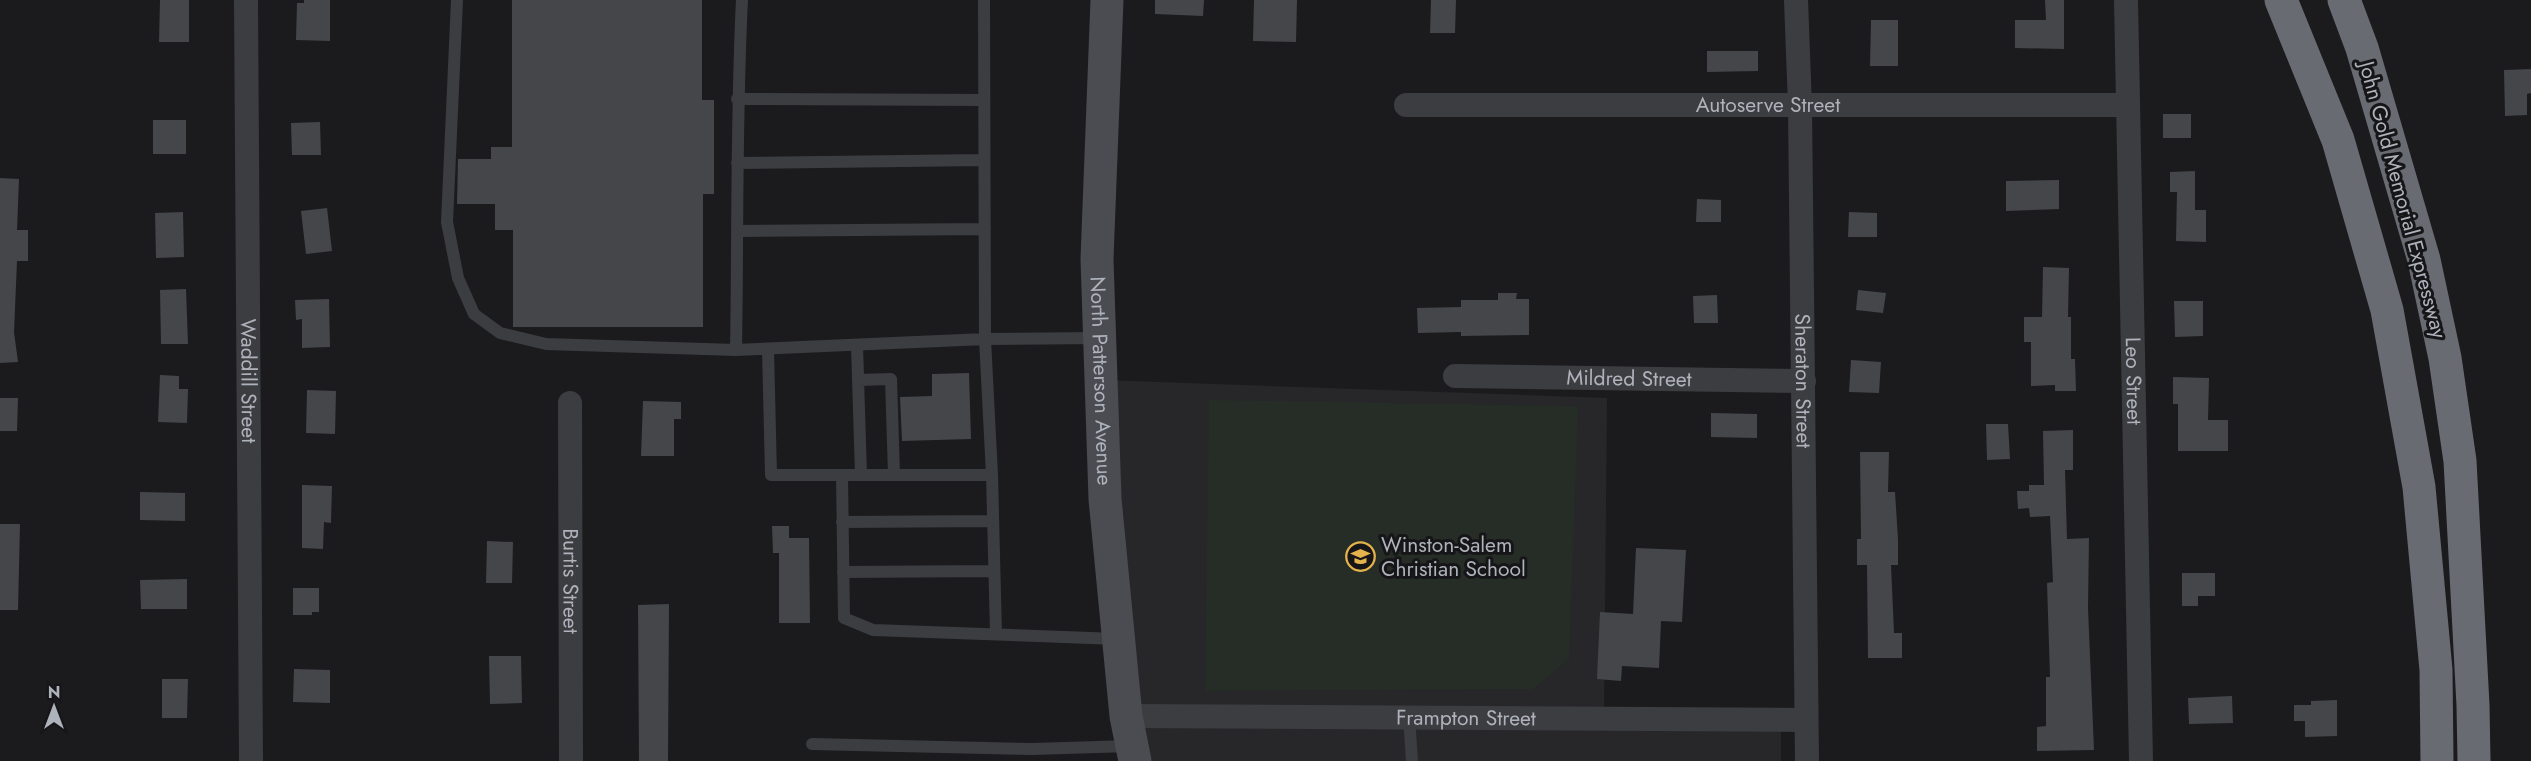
<svg xmlns="http://www.w3.org/2000/svg" width="2531" height="761" viewBox="0 0 2531 761" font-family="Jost,sans-serif">
<style>
.built{fill:#27272a}
.green{fill:#252d26}
.building{fill:#45464a}
.lines{fill:none;stroke-linecap:round;stroke-linejoin:round}
.lane{stroke:#3c3d41;stroke-width:12}
.street{stroke:#3c3d41;stroke-width:24}
.secondary{stroke:#4a4c51;stroke-width:33}
.highway{stroke:#686b72;stroke-width:33}
.labels{text-anchor:middle;stroke-width:6;stroke-linejoin:round;paint-order:stroke}
.street-label{font-size:21px;fill:#aeb2bb;stroke:#161618}
.poi-label{font-size:21px;fill:#aeb2bb;stroke:#161618;text-anchor:start}
</style>
<rect width="100%" height="100%" fill="#1b1b1d"/>
<path class="built" d="M 1101,380 L 1607,398 L 1604,719 L 1781,720 L 1781,761 L 1135,761 Z"/>
<path class="green" d="M 1209,400 L 1578,406 L 1569,659 L 1533,689 L 1205,691 Z"/>
<path class="building" d="M 160,0 L 189,0 L 189,42 L 159,42 Z
M 304,0 L 330,0 L 330,41 L 296,40 L 297,3 L 304,3 Z
M 512,0 L 702,0 L 702,100 L 714,100 L 714,194 L 703,194 L 703,327 L 513,327 L 513,230 L 495,230 L 495,204 L 457,204 L 458,159 L 491,159 L 491,147 L 512,147 Z
M 1155,0 L 1204,0 L 1203,16 L 1155,14 Z
M 1254,0 L 1297,0 L 1296,42 L 1253,41 Z
M 1431,0 L 1456,0 L 1455,33 L 1430,33 Z
M 2045,0 L 2064,0 L 2064,49 L 2015,48 L 2015,20 L 2046,20 Z
M 1871,20 L 1898,20 L 1898,66 L 1870,66 Z
M 1707,51 L 1758,51 L 1758,71 L 1707,72 Z
M 2531,69 L 2531,93 L 2527,94 L 2527,115 L 2505,116 L 2504,70 Z
M 2163,114 L 2191,114 L 2191,138 L 2163,138 Z
M 153,120 L 186,120 L 186,154 L 153,154 Z
M 320,122 L 321,155 L 292,155 L 291,123 Z
M 2195,171 L 2195,210 L 2206,210 L 2206,242 L 2176,241 L 2177,192 L 2170,192 L 2170,172 Z
M 0,178 L 19,179 L 17,230 L 28,230 L 28,261 L 17,261 L 14,332 L 18,362 L 0,363 Z
M 2059,180 L 2059,209 L 2006,211 L 2006,181 Z
M 1697,199 L 1721,200 L 1721,222 L 1696,222 Z
M 327,208 L 332,251 L 306,254 L 301,211 Z
M 183,212 L 184,257 L 156,258 L 155,213 Z
M 1849,212 L 1877,213 L 1877,237 L 1848,237 Z
M 2043,267 L 2069,268 L 2068,317 L 2071,317 L 2071,359 L 2075,359 L 2076,391 L 2055,391 L 2055,385 L 2031,386 L 2031,342 L 2024,342 L 2024,317 L 2042,317 Z
M 186,289 L 188,344 L 161,344 L 160,290 Z
M 1858,290 L 1886,293 L 1883,313 L 1856,310 Z
M 1498,293 L 1517,293 L 1516,299 L 1529,299 L 1529,335 L 1461,336 L 1461,332 L 1418,333 L 1417,308 L 1461,307 L 1461,300 L 1498,300 Z
M 1717,295 L 1718,323 L 1694,323 L 1693,296 Z
M 329,299 L 330,347 L 302,348 L 302,319 L 296,320 L 295,300 Z
M 2174,301 L 2203,301 L 2203,336 L 2175,337 Z
M 1851,360 L 1881,362 L 1879,393 L 1849,392 Z
M 969,373 L 971,439 L 902,441 L 900,397 L 932,396 L 932,374 Z
M 160,375 L 179,376 L 179,389 L 188,389 L 187,423 L 158,422 Z
M 2173,377 L 2209,378 L 2208,420 L 2228,420 L 2228,451 L 2178,451 L 2178,404 L 2173,404 Z
M 307,390 L 336,391 L 335,434 L 306,433 Z
M 0,398 L 18,398 L 17,431 L 0,431 Z
M 643,401 L 681,402 L 681,419 L 674,419 L 674,456 L 641,456 Z
M 1711,413 L 1757,414 L 1757,438 L 1711,437 Z
M 1986,424 L 2008,424 L 2010,459 L 1987,460 Z
M 2073,430 L 2073,470 L 2065,470 L 2067,539 L 2089,538 L 2088,608 L 2094,750 L 2037,751 L 2037,727 L 2046,726 L 2046,677 L 2050,677 L 2047,583 L 2053,582 L 2050,516 L 2030,517 L 2029,508 L 2018,509 L 2017,491 L 2029,491 L 2029,485 L 2044,485 L 2043,431 Z
M 1860,452 L 1889,452 L 1888,492 L 1895,492 L 1898,539 L 1898,565 L 1891,565 L 1894,633 L 1902,633 L 1902,658 L 1868,658 L 1867,565 L 1857,565 L 1857,539 L 1861,539 Z
M 302,485 L 332,486 L 331,523 L 324,522 L 323,549 L 302,548 Z
M 140,492 L 185,493 L 185,521 L 140,520 Z
M 0,524 L 20,524 L 18,610 L 0,610 Z
M 772,526 L 789,526 L 789,538 L 809,538 L 810,623 L 779,623 L 779,553 L 773,553 Z
M 487,541 L 513,542 L 512,583 L 486,583 Z
M 1636,548 L 1686,550 L 1682,622 L 1661,621 L 1659,668 L 1622,666 L 1621,681 L 1597,679 L 1600,612 L 1633,614 Z
M 2182,573 L 2215,573 L 2215,596 L 2198,596 L 2198,606 L 2182,606 Z
M 187,579 L 187,609 L 141,609 L 140,580 Z
M 293,588 L 319,588 L 319,612 L 312,612 L 312,615 L 293,615 Z
M 669,604 L 668,761 L 639,761 L 638,605 Z
M 489,656 L 521,656 L 522,703 L 490,704 Z
M 294,669 L 330,670 L 330,703 L 293,702 Z
M 162,679 L 188,679 L 187,718 L 162,718 Z
M 2232,696 L 2233,723 L 2189,724 L 2188,698 Z
M 2337,700 L 2337,736 L 2305,737 L 2305,721 L 2294,721 L 2294,705 L 2311,705 L 2311,701 Z"/>
<g class="lines">
<path class="lane" d="M 457,0 L 447,222 L 458,278 L 474,314 L 500,333 L 546,344 L 736,350 L 985,339 L 984,0
M 737,99 L 984,100
M 737,163 L 984,160
M 739,231 L 985,229
M 1100,338 L 985,339 L 992,475 L 842,475 L 844,618 L 873,630 L 1118,639
M 857,345 L 861,475
M 768,349 L 771,475 L 842,475
M 736,350 C 738,233 736,117 742,0
M 858,380 L 891,379 L 894,475
M 992,475 L 996,634
M 842,522 L 993,521
M 843,572 L 994,571
M 1409,717 L 1412,761
M 812,744 L 1032,749 L 1131,746"/>
<g class="street">
<path id="s1" d="M 246,0 L 251,761"/>
<path id="s2" d="M 1796,0 L 1800,106 L 1807,761"/>
<path id="s3" d="M 2126,0 L 2141,761"/>
<path id="s4" d="M 1406,105 L 2128,105"/>
<path id="s5" d="M 1455,376 L 1804,381"/>
<path id="s6" d="M 570,403 L 571,761"/>
<path id="s7" d="M 1126,716 L 1806,720"/>
</g>
<path class="secondary" id="s8" d="M 1107,0 L 1097,259 L 1105,499 L 1126,716 L 1135,761"/>
<path class="highway" d="M 2281,0 L 2338,140 L 2387,310 L 2419,487 L 2436,670 L 2437,761
M 2344,0 L 2362,48 L 2424,260 L 2445,358 L 2460,461 L 2473,705 L 2474,761"/>
</g>
<defs>
<symbol id="school-ring" viewBox="-11 -11 22 22"><circle r="9.5" fill="#161618" stroke="#e5b34b" stroke-width="1.5"/><path d="M0-5L7-2L0 1L-7-2ZM-4 1L0 2.5L4 1V4Q0 6-4 4Z" fill="#e5b34b"/></symbol>
</defs>
<g fill-rule="evenodd">
<use href="#school-ring" x="1344" y="540" width="33" height="33"/>
</g>
<g class="labels">
<g class="street-label">
<text dy="7" stroke="none"><textPath href="#s4" startOffset="362">Autoserve Street</textPath></text>
<text transform="translate(2403 200) rotate(75)" y="7">John Gold Memorial Expressway</text>
<text dy="7" stroke="none"><textPath href="#s5" startOffset="174">Mildred Street</textPath></text>
<text dy="7" stroke="none"><textPath href="#s1" startOffset="381">Waddill Street</textPath></text>
<text dy="7" stroke="none"><textPath href="#s2" startOffset="381">Sheraton Street</textPath></text>
<text dy="7" stroke="none"><textPath href="#s3" startOffset="381">Leo Street</textPath></text>
<text dy="7" stroke="none"><textPath href="#s8" startOffset="381">North Patterson Avenue</textPath></text>
<text dy="7" stroke="none"><textPath href="#s6" startOffset="178">Burtis Street</textPath></text>
<text dy="7" stroke="none"><textPath href="#s7" startOffset="340">Frampton Street</textPath></text>
</g>
<g class="poi-label">
<text x="1381" y="552">Winston-Salem<tspan x="1381" dy="24">Christian School</tspan></text>
</g>
</g>
<g transform="translate(54 707)" stroke="#161618" stroke-width="4.5" paint-order="stroke">
<path d="M0-4.5L10 22L0 15L-10 22Z" fill="#aeb2bb"/>
<text y="-9" font-size="16" font-weight="bold" text-anchor="middle" fill="#aeb2bb">N</text>
</g>
</svg>
